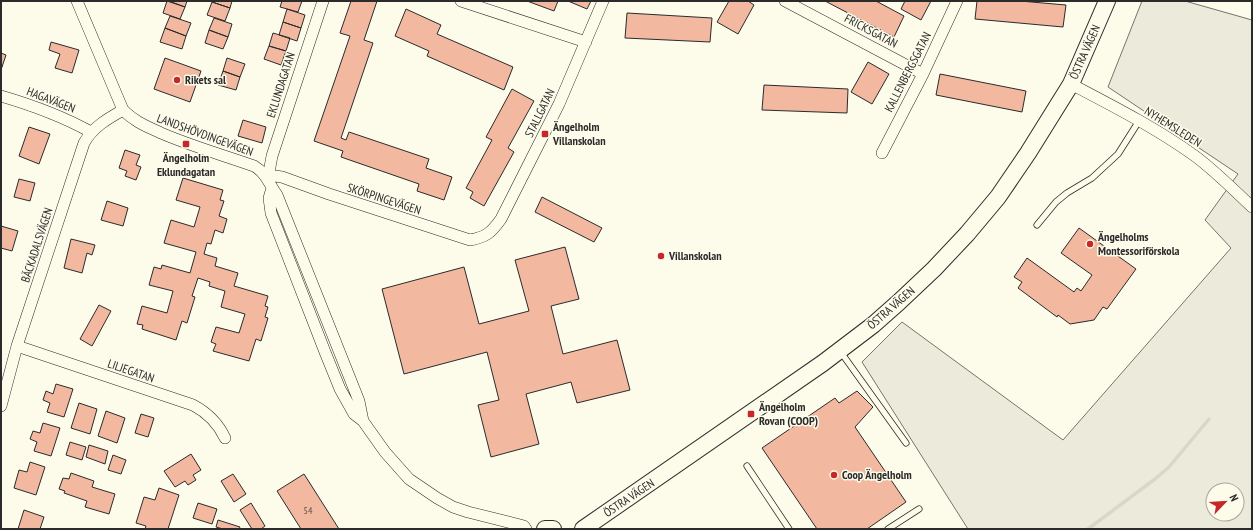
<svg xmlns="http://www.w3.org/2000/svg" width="1253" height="530" viewBox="0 0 1253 530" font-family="'PT Sans Narrow',sans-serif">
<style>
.green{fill:#ecebdb;stroke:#74746e;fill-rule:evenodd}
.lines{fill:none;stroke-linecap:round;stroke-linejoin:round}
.stream{stroke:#d8d7c9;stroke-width:3.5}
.building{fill:#f2b8a0;stroke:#2b2b2b}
.lane-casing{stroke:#2b2b2b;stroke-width:7}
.street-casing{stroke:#2b2b2b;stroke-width:12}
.secondary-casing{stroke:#2b2b2b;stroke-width:18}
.lane{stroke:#fdfbea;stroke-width:5.5}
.street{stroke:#fdfbea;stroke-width:11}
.secondary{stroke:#fdfbea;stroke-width:16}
.poi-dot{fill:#c62828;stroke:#fdfbea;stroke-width:1.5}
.labels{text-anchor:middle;stroke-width:3;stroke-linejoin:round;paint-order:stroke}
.number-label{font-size:10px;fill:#5d4e48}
.street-label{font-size:12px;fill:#2b2b2b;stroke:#fdfbea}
.poi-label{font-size:12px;font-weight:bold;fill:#2b2b2b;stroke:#fdfbea;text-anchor:start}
</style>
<rect width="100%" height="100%" fill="#fdfbea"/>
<path class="green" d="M 1142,1 L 1185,1 L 1252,20 L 1252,529 L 968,529 L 862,362 L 902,322 L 1063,440 L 1231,248 L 1205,220 L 1238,174 L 1108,87 ZM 1213,490 L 1237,490 L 1237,514 L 1213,514 Z"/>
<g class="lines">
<path class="stream" d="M 1088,529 L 1155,479 L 1169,467 L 1209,419"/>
</g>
<path class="building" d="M 167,1 L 185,7 L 180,19 L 163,13 Z
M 169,1 L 187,1 L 185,7 Z
M 213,1 L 232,1 L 230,8 L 212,2 Z
M 282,1 L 302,1 L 298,12 L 280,7 Z
M 351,1 L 377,1 L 364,40 L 373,43 L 341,138 L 346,140 L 349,132 L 429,159 L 426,168 L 452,177 L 444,200 L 417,191 L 419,184 L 341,157 L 343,151 L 314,141 L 350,36 L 340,33 Z
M 527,1 L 558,1 L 554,11 Z
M 568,1 L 591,1 L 587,9 Z
M 729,1 L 748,1 L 754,5 L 738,34 L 717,22 Z
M 825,1 L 876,1 L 904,16 L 894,37 Z
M 905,1 L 931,1 L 921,20 L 901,9 Z
M 977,1 L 1020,1 L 1066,5 L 1063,27 L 975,19 Z
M 212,2 L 230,8 L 225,21 L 207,15 Z
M 287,9 L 305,15 L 301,28 L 283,22 Z
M 406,9 L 441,25 L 437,34 L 513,67 L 504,90 L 427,56 L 429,51 L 395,36 Z
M 627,13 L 712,18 L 710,42 L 625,38 Z
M 170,16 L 191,23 L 186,36 L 165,28 Z
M 214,18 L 232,24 L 228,37 L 209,30 Z
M 283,22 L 301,28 L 297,41 L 279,35 Z
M 165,28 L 186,36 L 182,49 L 160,42 Z
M 209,30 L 228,37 L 223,49 L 205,43 Z
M 273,33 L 290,38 L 286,51 L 269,46 Z
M 51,42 L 79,50 L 72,73 L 55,68 L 60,54 L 49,50 Z
M 269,46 L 286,51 L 281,65 L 264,59 Z
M 1,53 L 6,55 L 1,70 Z
M 165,58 L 201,71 L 190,102 L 154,89 Z
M 227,58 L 245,64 L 240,77 L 223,71 Z
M 868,62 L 889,74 L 872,104 L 851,92 Z
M 223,71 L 240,77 L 236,90 L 218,85 Z
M 940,74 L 1026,91 L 1022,112 L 936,95 Z
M 764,85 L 848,89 L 847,113 L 762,110 Z
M 512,89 L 534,101 L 508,148 L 514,152 L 484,206 L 470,198 L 473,192 L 466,188 L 492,140 L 486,137 Z
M 243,120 L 266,127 L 262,143 L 238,136 Z
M 29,127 L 50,134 L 39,164 L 19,156 Z
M 125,150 L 140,155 L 136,165 L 141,167 L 136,180 L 125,176 L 127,171 L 119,168 Z
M 183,178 L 223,190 L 220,200 L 224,201 L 219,216 L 227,219 L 223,233 L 215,230 L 211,244 L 207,243 L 204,254 L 217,258 L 215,266 L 238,273 L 234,286 L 268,296 L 265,306 L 268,307 L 265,317 L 268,318 L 261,341 L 256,339 L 249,361 L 213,351 L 216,344 L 211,342 L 216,327 L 239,333 L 245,314 L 221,307 L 225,291 L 209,286 L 210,282 L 198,278 L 192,296 L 195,297 L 187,323 L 182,321 L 176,340 L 142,329 L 143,325 L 137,324 L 142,306 L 167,313 L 173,291 L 149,285 L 154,267 L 161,269 L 162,265 L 190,273 L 196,252 L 164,243 L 171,220 L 194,227 L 200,207 L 176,200 Z
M 19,179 L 35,183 L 30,201 L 14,197 Z
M 542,197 L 602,228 L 594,242 L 535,212 Z
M 107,201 L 128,208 L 123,226 L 101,220 Z
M 1,226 L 18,231 L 12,251 L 1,248 Z
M 1079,228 L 1136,269 L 1107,309 L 1103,307 L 1094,320 L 1070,324 L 1058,315 L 1057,317 L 1018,288 L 1022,282 L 1014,277 L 1027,258 L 1074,292 L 1077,288 L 1081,291 L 1092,275 L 1061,253 Z
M 71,239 L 95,245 L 92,255 L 87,253 L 82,273 L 64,268 Z
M 565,247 L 579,299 L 551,306 L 563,354 L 617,340 L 630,390 L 577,403 L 571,382 L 526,394 L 539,444 L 491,457 L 478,405 L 499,400 L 487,352 L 404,374 L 382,289 L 464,267 L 479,324 L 529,311 L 515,260 Z
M 99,305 L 111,311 L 92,346 L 80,339 Z
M 56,384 L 73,389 L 64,417 L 47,412 L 50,403 L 43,400 L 46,391 L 53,394 Z
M 857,391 L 873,407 L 855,427 L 906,502 L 867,529 L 817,529 L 762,448 L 835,398 L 839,403 Z
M 79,403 L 97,409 L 90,434 L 71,428 Z
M 106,411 L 125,418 L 117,443 L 98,436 Z
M 141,414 L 154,418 L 148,437 L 135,433 Z
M 43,423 L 60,428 L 51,456 L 34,451 L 37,442 L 30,439 L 33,431 L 40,433 Z
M 70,442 L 86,447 L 82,460 L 66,455 Z
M 89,445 L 108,451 L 105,464 L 86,457 Z
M 191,454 L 201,470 L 193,475 L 196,480 L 188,485 L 185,481 L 175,487 L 164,471 Z
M 113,455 L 126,460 L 121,474 L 108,470 Z
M 30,462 L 45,467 L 36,495 L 14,488 L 19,470 L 27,472 Z
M 71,473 L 94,481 L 92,487 L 115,494 L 109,514 L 85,507 L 87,501 L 64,493 L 65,491 L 59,489 L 63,478 L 69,479 Z
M 233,474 L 246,494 L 234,502 L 221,481 Z
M 304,474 L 339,529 L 301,529 L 277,491 Z
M 159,488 L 179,495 L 168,529 L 145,529 L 146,526 L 136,523 L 144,497 L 155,500 Z
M 198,503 L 217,509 L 212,524 L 193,518 Z
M 251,503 L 265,526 L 261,529 L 252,529 L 240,510 Z
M 24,510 L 44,517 L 40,529 L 18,529 Z
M 218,520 L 240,527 L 239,529 L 223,529 L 216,527 Z"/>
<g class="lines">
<defs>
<path id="lane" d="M 1037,225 L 1056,202 L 1067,193 L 1092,178 L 1118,154 L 1139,121
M 840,351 L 906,443
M 747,466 L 789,529
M 888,529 L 919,509"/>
<path id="street" d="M 77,1 L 123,110 C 135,122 146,126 161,133 C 191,146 223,155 254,166 C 266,173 269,184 277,195 L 359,401 L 363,421
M 461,1 L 586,42
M 785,1 L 923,74
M 1071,84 C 1113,106 1156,128 1195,156 C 1215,171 1233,189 1252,207
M 1,96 C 32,105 62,116 91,132
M 882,153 L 923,74 L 957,1
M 268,178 L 275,176 L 282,177 L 329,194 L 470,240 C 486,237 491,233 501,219 L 559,104 L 603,1
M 268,178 L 272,156 L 323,1
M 272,188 L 269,198 L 271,213 L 325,352 L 340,389 L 354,414 L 363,421 L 385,452 L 409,479 L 437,498 L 453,507 L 468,512 L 524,526 L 526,529
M 17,346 L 193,405 C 208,413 218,423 225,438
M 1,406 L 17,346 L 84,143 C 93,127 107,119 123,110"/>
<path id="secondary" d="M 545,529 L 553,529
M 583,529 L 823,363 L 873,325 L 899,302 L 934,269 L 967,234 L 998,197 L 1028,153 L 1071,84 L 1107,1"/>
</defs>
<use href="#lane" class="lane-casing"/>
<use href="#street" class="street-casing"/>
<use href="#secondary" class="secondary-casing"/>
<use href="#lane" class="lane"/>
<use href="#street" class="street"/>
<use href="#secondary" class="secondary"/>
</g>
<g class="poi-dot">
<circle cx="177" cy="80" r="4"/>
<rect x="541" y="130" width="8" height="8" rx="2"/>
<rect x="182" y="140" width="8" height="8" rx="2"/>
<circle cx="1090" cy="244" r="4"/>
<circle cx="661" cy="256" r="4"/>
<rect x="747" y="410" width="8" height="8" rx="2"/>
<circle cx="834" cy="475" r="4"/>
</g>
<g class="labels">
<g class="number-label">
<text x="308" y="514">54</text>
</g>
<g class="street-label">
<text transform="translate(871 31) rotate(28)" y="4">FRICKSGATAN</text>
<text transform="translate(1085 52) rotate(-66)" y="4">ÖSTRA VÄGEN</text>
<text transform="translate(908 72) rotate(-63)" y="4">KALLENBERGSGATAN</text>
<text transform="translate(281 85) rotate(-72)" y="4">EKLUNDAGATAN</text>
<text transform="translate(51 100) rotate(21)" y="4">HAGAVÄGEN</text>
<text transform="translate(540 113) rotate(-64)" y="4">STALLGATAN</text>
<text transform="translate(1173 127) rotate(32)" y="4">NYHEMSLEDEN</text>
<text transform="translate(205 135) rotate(20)" y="4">LANDSHÖVDINGEVÄGEN</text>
<text transform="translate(384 199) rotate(18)" y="4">SKÖRPINGEVÄGEN</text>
<text transform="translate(37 245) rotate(-72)" y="4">BÄCKADALSVÄGEN</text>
<text transform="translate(891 308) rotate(-41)" y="4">ÖSTRA VÄGEN</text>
<text transform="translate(131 371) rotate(19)" y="4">LILJEGATAN</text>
<text transform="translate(629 498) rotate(-34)" y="4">ÖSTRA VÄGEN</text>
</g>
<g class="poi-label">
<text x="185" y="84">Rikets sal</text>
<text x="553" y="131">Ängelholm<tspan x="553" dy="14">Villanskolan</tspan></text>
<text x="186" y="162" text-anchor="middle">Ängelholm<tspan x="186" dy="14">Eklundagatan</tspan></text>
<text x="1098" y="241">Ängelholms<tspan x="1098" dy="14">Montessoriförskola</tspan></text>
<text x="669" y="260">Villanskolan</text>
<text x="759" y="411">Ängelholm<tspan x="759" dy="14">Rovan (COOP)</tspan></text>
<text x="842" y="479">Coop Ängelholm</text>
</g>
</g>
<rect width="1253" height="530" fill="none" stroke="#2b2b2b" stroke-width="4"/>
<g transform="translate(1225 502) rotate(65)"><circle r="19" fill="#fdfbea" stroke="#a9a89e"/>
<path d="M0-3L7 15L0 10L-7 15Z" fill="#c62828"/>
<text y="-6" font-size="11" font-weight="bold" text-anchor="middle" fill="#2b2b2b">N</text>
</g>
</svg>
